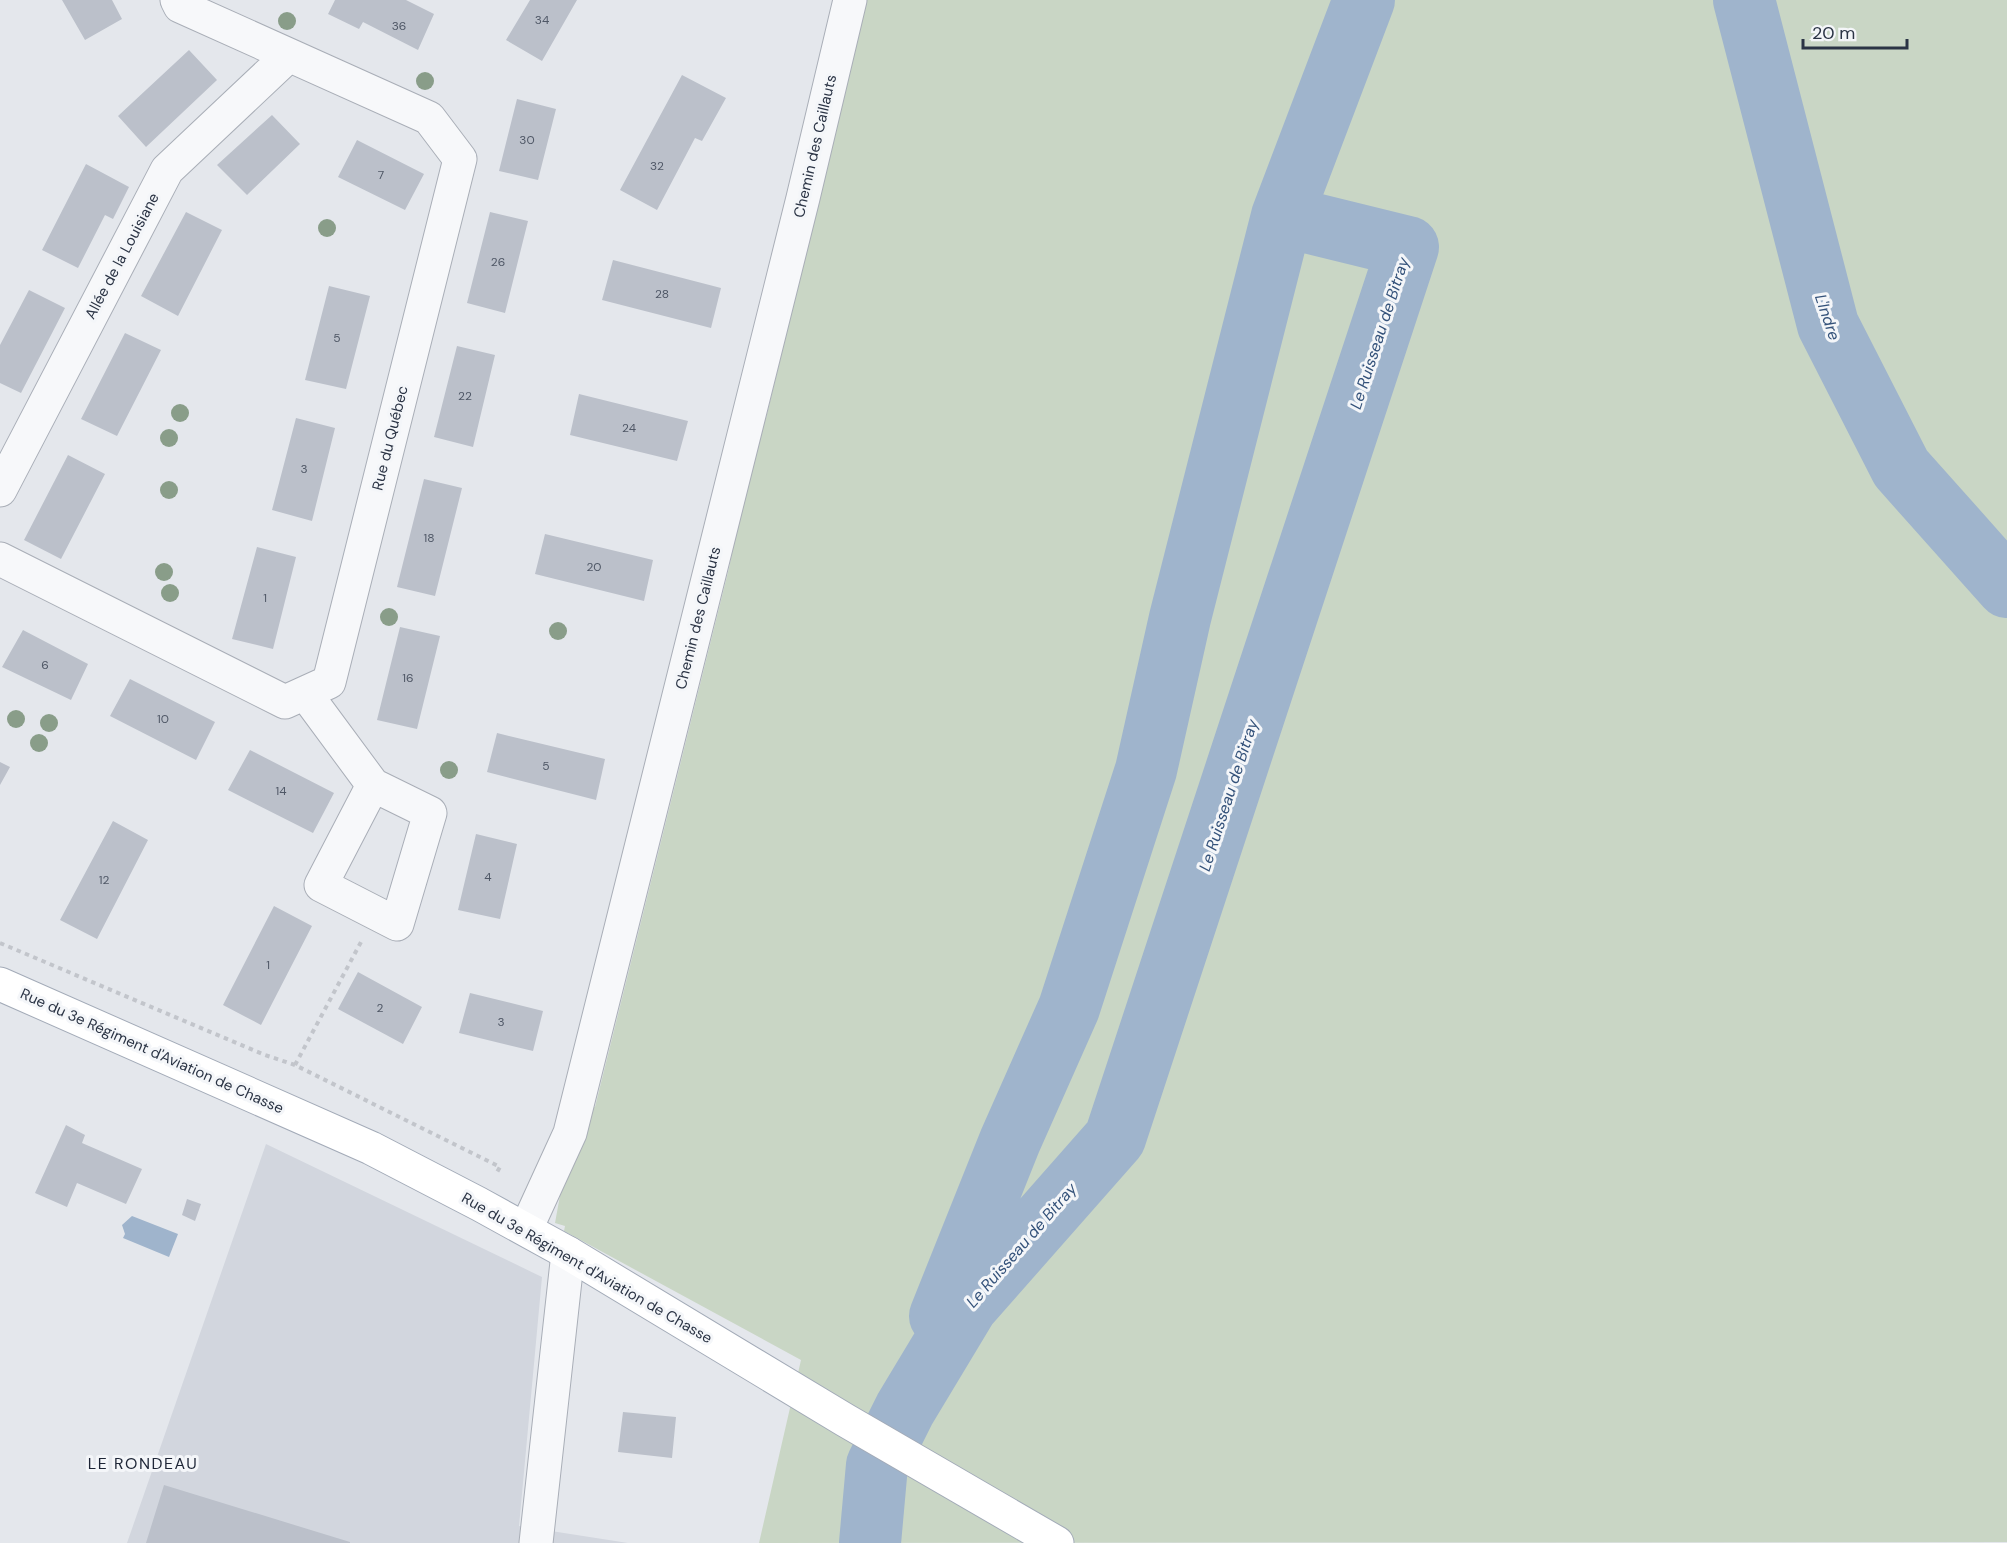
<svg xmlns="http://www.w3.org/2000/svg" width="2007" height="1543" viewBox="0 0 2007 1543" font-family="'DM Sans',sans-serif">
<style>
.built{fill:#d2d6de}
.green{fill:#c9d6c5}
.water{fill:#9fb4cc}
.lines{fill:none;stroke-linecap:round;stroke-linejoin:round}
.river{stroke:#9fb4cc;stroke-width:62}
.building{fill:#bbc0ca}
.minor-casing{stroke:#a9aeb7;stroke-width:35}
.major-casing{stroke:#a3abb8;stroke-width:35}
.path{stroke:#c2c5cb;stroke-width:4;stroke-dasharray:4.5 4.5;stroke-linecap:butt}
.minor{stroke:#f7f8fa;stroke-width:33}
.major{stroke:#fff;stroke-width:33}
.tree{fill:#899d89}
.labels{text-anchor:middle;stroke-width:6;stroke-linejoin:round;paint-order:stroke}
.number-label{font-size:12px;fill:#4f5766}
.street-label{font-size:15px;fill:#2b3445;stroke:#f4f6f9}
.water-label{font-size:16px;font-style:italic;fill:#34527a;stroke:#f4f6f9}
.neighbourhood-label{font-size:16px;letter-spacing:1.5px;fill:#1d2536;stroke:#f4f6f9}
</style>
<rect width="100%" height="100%" fill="#e4e7ec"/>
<path class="built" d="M 266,1144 L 542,1277 L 519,1526 L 628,1543 L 127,1543 Z"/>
<path class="green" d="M 867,0 L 2007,0 L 2007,1542 L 759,1543 L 801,1360 L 564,1231 L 565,1226 L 555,1223 L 561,1190 L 591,1106 L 595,1107 L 729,568 L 759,419 L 766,418 Z"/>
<path class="water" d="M 132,1216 L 178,1234 L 169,1257 L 123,1238 L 125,1234 L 122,1225 Z"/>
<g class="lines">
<path class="river" d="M 1744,0 L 1828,325 L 1901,468 L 2007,587
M 940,1316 L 1010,1141 L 1069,1008 L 1146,770 L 1180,618 L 1282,216
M 870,1543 L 877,1465 L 905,1409 L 967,1306 L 1115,1138 L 1408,247 L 1282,216 L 1364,0"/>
</g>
<path class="building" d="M 62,0 L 112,0 L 122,19 L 85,40 Z
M 335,0 L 406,0 L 434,14 L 418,50 L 363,22 L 359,29 L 328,14 Z
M 530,0 L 577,0 L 542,61 L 506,40 Z
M 189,50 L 217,80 L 146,147 L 118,116 Z
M 682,75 L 726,98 L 702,141 L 695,138 L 657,210 L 620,190 Z
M 517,99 L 556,109 L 538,180 L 499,171 Z
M 272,115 L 300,144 L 247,195 L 217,165 Z
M 357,140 L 424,174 L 405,210 L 338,177 Z
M 86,164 L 129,187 L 113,219 L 105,215 L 78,268 L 42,250 Z
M 186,212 L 222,230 L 178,316 L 141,296 Z
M 490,212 L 528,221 L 505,313 L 467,303 Z
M 613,260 L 721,288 L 711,328 L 602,300 Z
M 329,286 L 370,296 L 346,389 L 305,380 Z
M 29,290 L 65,308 L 21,393 L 0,383 L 0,345 Z
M 125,333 L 161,350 L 117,436 L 81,419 Z
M 457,346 L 495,355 L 473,447 L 434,437 Z
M 579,394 L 688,421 L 677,461 L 570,435 Z
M 296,418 L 335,428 L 312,521 L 272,510 Z
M 68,455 L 105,474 L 61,559 L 24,540 Z
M 424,479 L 462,488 L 435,596 L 397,587 Z
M 545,534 L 653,560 L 644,601 L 535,574 Z
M 257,547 L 296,557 L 273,649 L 232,639 Z
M 400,627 L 440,636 L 417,729 L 377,720 Z
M 23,630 L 88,664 L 71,700 L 2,667 Z
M 130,679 L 215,722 L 196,760 L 110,716 Z
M 497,733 L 605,759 L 596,800 L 487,772 Z
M 250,750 L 334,793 L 313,833 L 228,790 Z
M 0,762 L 10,767 L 0,785 Z
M 113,821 L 148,840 L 97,939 L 60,920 Z
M 476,834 L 517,844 L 500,919 L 458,910 Z
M 274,906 L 312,926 L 261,1025 L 223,1005 Z
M 358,972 L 422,1007 L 403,1044 L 338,1009 Z
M 470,993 L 543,1011 L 533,1051 L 459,1033 Z
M 66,1125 L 85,1135 L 82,1143 L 142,1169 L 126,1204 L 77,1183 L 67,1207 L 35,1193 Z
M 187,1199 L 201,1204 L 195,1221 L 182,1215 Z
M 623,1412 L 676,1417 L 672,1458 L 618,1452 Z
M 164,1485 L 350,1542 L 350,1543 L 146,1543 Z"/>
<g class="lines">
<defs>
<path id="minor" d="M 0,490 L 167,170 L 289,55
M 0,559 L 285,702 L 329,682 L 460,159 L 429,118 L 180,6 L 177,0
M 305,693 L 373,785 L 321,885 L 397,924 L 430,813 L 373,785
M 526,1229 L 570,1133 L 803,198 L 850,0
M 536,1543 L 568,1253"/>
<path id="major" d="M 0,984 L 371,1148 L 479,1204 L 568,1253 L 845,1420 L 1057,1543"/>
</defs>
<use href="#minor" class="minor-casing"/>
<use href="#major" class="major-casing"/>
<path class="path" d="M 0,943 L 265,1055 L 295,1065 L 500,1167 L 496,1174
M 295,1065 L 361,942"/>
<use href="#minor" class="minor"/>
<use href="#major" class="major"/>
</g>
<g class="tree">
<circle cx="287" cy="21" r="9"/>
<circle cx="425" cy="81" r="9"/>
<circle cx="327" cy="228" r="9"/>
<circle cx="180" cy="413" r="9"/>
<circle cx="169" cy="438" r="9"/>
<circle cx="169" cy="490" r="9"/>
<circle cx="164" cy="572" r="9"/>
<circle cx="170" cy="593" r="9"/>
<circle cx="389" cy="617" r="9"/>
<circle cx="558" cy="631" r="9"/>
<circle cx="16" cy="719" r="9"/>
<circle cx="49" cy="723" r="9"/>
<circle cx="39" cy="743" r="9"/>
<circle cx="449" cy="770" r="9"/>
</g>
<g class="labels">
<g class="number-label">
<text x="542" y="24">34</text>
<text x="399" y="30">36</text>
<text x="527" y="144">30</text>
<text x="657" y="170">32</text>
<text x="381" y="179">7</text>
<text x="498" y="266">26</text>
<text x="662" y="298">28</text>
<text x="337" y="342">5</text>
<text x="465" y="400">22</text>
<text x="629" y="432">24</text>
<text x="304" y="473">3</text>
<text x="429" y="542">18</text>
<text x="594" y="571">20</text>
<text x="265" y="602">1</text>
<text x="45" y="669">6</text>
<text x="408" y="682">16</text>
<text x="163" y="723">10</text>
<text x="546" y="770">5</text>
<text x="281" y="795">14</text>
<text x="488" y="881">4</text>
<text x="104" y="884">12</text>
<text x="268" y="969">1</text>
<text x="380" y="1012">2</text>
<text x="501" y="1026">3</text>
</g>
<g class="street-label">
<text transform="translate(815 146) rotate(-77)" y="5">Chemin des Caillauts</text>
<text transform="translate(122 256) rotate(-62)" y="5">Allée de la Louisiane</text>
<text transform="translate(390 438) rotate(-76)" y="5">Rue du Québec</text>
<text transform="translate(698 618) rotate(-76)" y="5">Chemin des Caillauts</text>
<text transform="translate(152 1051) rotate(24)" y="5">Rue du 3e Régiment d'Aviation de Chasse</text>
<text transform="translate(587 1268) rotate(30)" y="5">Rue du 3e Régiment d'Aviation de Chasse</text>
</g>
<g class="water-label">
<text transform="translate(1828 317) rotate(71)" y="6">L'Indre</text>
<text transform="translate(1379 333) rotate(-72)" y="6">Le Ruisseau de Bitray</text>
<text transform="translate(1228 795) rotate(-72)" y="6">Le Ruisseau de Bitray</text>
<text transform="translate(1021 1245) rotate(-49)" y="6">Le Ruisseau de Bitray</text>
</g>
<g class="neighbourhood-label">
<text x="143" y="1469">LE RONDEAU</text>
</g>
</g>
<path d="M1803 39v9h104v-9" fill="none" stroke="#2b3445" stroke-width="3"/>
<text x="1812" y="39" font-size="18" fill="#2b3445" stroke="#f4f6f9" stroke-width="4.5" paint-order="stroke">20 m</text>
</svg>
